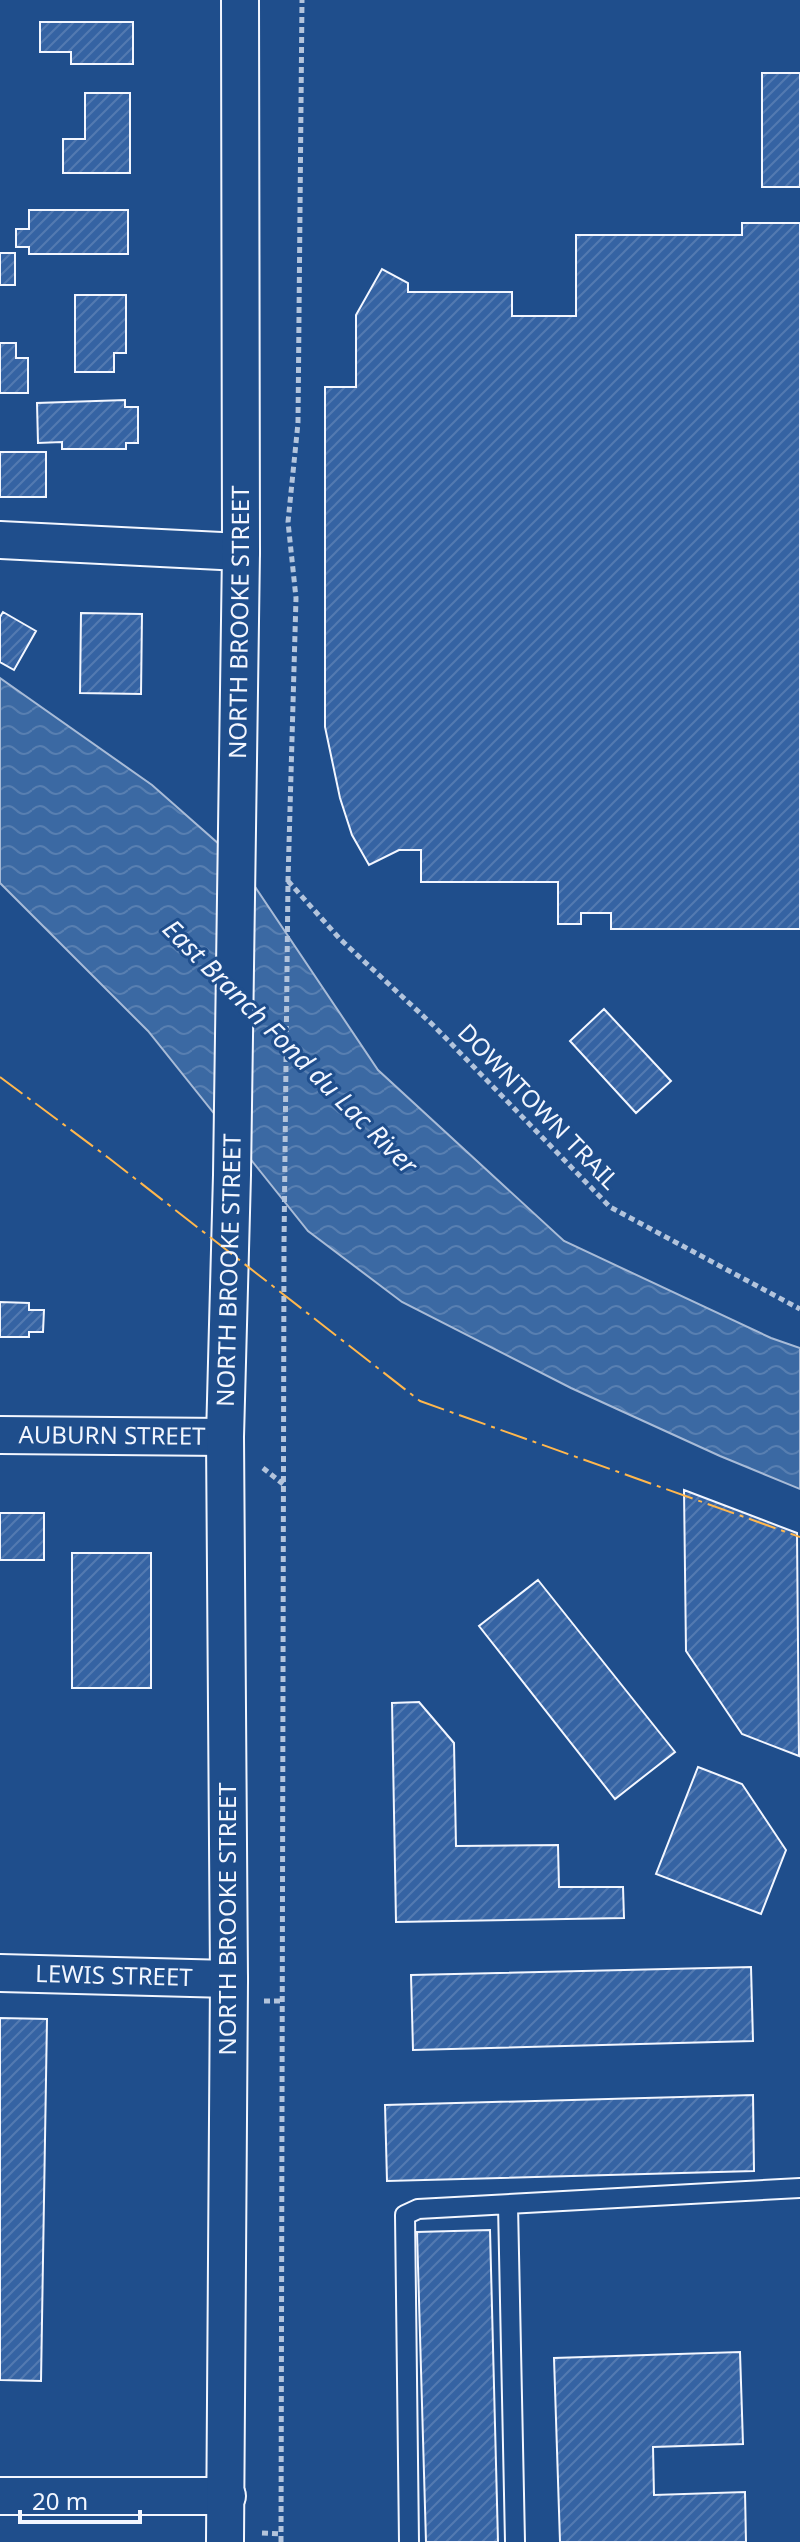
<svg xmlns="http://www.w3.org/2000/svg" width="800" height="2542" viewBox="0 0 800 2542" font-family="'Noto Sans',sans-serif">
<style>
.water{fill:url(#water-waves);stroke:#a8bbd7;stroke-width:2}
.building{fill:url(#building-hatch);stroke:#f2f6ff;stroke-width:2}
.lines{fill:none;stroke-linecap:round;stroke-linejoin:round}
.service-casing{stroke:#f2f6ff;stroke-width:22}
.minor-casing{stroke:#f2f6ff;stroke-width:40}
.path{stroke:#b3c4dc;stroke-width:5;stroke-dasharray:6 4;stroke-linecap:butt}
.service{stroke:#1f4e8c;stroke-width:18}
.minor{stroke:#1f4e8c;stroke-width:36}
.power{stroke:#ffb74d;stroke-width:2;stroke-dasharray:28 6 4 6;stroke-linecap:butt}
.labels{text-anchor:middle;stroke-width:6;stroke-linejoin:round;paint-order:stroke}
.street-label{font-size:24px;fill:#f2f6ff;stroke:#1f4e8c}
.water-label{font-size:26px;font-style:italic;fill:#f2f6ff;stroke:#1f4e8c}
</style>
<defs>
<pattern id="water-waves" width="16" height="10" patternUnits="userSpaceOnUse" patternTransform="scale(2)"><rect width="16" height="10" fill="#3b69a3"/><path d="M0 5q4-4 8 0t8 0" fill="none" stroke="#587fb1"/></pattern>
<pattern id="building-hatch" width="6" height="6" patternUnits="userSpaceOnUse" patternTransform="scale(2)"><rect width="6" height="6" fill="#3563a3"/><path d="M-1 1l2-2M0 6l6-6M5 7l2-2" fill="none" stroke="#537ab1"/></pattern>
</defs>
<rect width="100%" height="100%" fill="#1f4e8c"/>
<path class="water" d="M 0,678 L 152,785 L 237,860 L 378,1070 L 564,1241 L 771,1338 L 800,1348 L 800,1489 L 720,1456 L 571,1388 L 402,1302 L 308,1231 L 148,1031 L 0,883 Z"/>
<path class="building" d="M 40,22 L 133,22 L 133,64 L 71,64 L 71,52 L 40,52 Z
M 762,73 L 800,73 L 800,187 L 762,187 Z
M 85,93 L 130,93 L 130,173 L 63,173 L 63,139 L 85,139 Z
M 29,210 L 128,210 L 128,254 L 29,254 L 29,247 L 16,247 L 16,229 L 29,229 Z
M 742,223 L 800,223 L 800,929 L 611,929 L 611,913 L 581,913 L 581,924 L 558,924 L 558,882 L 421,882 L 421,850 L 399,850 L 369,865 L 352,835 L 340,798 L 325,727 L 325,387 L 356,387 L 356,315 L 382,269 L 408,283 L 408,292 L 512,292 L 512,316 L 576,316 L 576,235 L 742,235 Z
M 0,253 L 15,253 L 15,285 L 0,285 Z
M 75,295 L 126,295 L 126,353 L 114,353 L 114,372 L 75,372 Z
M 0,343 L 16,343 L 16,358 L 28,358 L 28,393 L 0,393 Z
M 125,400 L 125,407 L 138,407 L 138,443 L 126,443 L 126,449 L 62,449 L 62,442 L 38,443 L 37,403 Z
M 0,452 L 46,452 L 46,497 L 0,497 Z
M 3,612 L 36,631 L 14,670 L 0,662 L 0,617 Z
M 81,613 L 142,614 L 141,694 L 80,693 Z
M 604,1009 L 671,1081 L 636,1113 L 570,1041 Z
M 0,1302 L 29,1303 L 29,1310 L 44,1310 L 43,1332 L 29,1332 L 29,1337 L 0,1337 Z
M 684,1490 L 797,1533 L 799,1756 L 742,1734 L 686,1651 Z
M 0,1513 L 44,1513 L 44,1560 L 0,1560 Z
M 72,1553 L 151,1553 L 151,1688 L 72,1688 Z
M 538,1580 L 675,1752 L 615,1799 L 479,1626 Z
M 419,1702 L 454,1743 L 456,1846 L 558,1845 L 559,1887 L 623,1887 L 624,1918 L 396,1922 L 392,1703 Z
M 698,1767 L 742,1784 L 786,1850 L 761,1914 L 656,1874 Z
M 751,1967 L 753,2041 L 413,2050 L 411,1975 Z
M 0,2018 L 47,2019 L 41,2381 L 0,2380 Z
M 753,2095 L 754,2171 L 387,2181 L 385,2105 Z
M 490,2230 L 498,2542 L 426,2542 L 417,2232 Z
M 740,2352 L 743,2444 L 653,2447 L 654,2495 L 745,2492 L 746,2542 L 560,2542 L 554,2358 Z"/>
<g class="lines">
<defs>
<path id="service" d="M 508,2205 L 515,2542
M 409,2542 L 405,2215 L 418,2209 L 800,2188"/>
<g id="minor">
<path d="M 0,540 L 241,552"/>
<path id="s1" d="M 0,1435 L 225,1437"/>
<path id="s2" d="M 0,1973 L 229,1979"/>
<path d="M 0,2496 L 227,2496"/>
<path id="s3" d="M 225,2542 L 229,1979 L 225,1437 L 232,1175 L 241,552 L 240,0"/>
</g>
</defs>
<use href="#service" class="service-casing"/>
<use href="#minor" class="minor-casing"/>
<path class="path" d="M 288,881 L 340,939 L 434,1026 L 610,1207 L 800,1309
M 263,1468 L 283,1484
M 264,2001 L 283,2001
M 262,2533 L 281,2534
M 281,2542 L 284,1245 L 288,880 L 296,598 L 288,522 L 298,423 L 302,0"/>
<use href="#service" class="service"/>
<use href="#minor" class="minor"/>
<path class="power" d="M 0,1077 L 110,1159 L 420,1401 L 800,1537"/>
</g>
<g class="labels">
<g class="street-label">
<text dy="8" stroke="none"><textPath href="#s3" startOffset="1920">NORTH BROOKE STREET</textPath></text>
<text transform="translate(538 1107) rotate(46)" y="8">DOWNTOWN TRAIL</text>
<text dy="8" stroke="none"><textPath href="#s3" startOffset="1272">NORTH BROOKE STREET</textPath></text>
<text dy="8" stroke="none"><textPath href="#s1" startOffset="112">AUBURN STREET</textPath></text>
<text transform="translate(228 1919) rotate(-90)" y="8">NORTH BROOKE STREET</text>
<text dy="8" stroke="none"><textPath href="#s2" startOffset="114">LEWIS STREET</textPath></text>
</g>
<g class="water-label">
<text transform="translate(290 1047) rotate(45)" y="9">East Branch Fond du Lac River</text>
</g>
</g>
<path d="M20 2510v12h120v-12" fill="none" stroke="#f2f6ff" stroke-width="4"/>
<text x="32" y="2510" font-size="24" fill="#f2f6ff" stroke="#1f4e8c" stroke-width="6" paint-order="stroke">20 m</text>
</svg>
